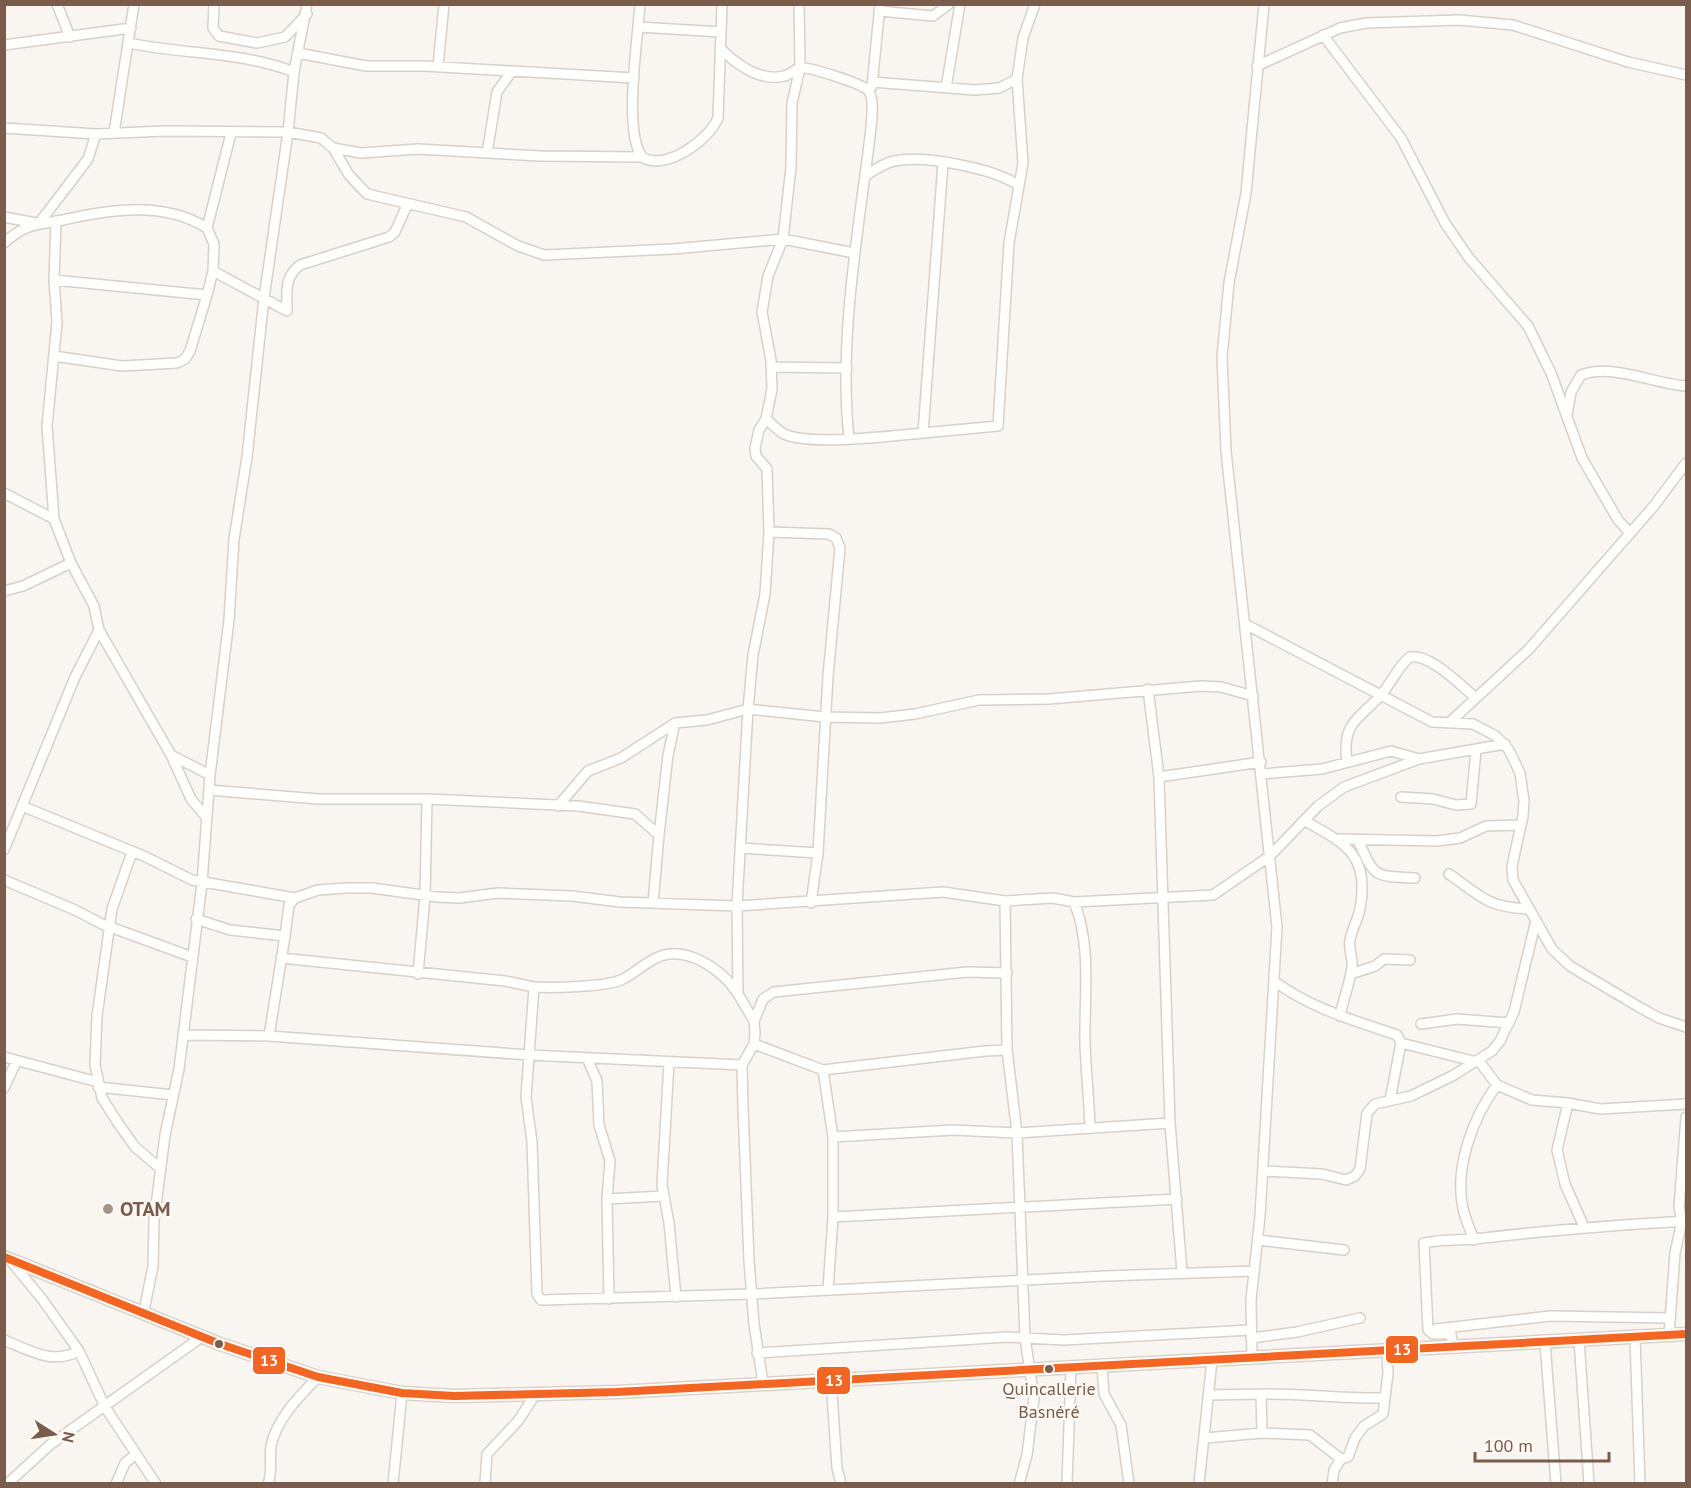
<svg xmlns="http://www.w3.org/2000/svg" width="1691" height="1488" viewBox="0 0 1691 1488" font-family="'PT Sans',sans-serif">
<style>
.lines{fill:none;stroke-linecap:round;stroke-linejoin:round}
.minor-casing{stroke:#d7d1cb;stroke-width:12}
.major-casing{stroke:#dad1cc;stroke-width:15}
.minor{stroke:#fefefd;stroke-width:9}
.major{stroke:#f3eee8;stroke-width:12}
.bus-1-casing{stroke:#fffaf3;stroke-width:12}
.bus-1{stroke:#f26522;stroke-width:8}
.poi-dot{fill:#a69286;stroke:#fffaf3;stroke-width:2}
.bus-dot{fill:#7a5c4d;stroke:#fffaf3;stroke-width:2}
.labels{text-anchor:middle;stroke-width:4.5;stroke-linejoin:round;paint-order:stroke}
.bus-label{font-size:18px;fill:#7a5c4d;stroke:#fffaf3}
.poi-label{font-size:20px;font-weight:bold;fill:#7a5c4d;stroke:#fffaf3;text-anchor:start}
.line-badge{stroke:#fffaf3;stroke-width:2}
.badge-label{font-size:16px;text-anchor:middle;font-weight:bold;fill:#fff}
</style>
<rect width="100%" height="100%" fill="#f9f5f0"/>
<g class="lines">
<defs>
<path id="minor" d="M 57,4 L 70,37
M 214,4 L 213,28 L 219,36 L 257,43 L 285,37 L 307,14
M 640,4 C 638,38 623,131 642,157 C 665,172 709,140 718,118 L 722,4
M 879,11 L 933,16 L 949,4
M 639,27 L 721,32
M 1323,35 L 1401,138 L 1445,223 L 1469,258 L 1528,326 L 1551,373 L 1582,458 L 1618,520 L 1630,533
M 129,43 C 185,55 241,51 294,72
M 4,45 L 131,28
M 720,48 C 736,64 759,82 784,76 C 790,75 795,69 800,68 C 808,66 862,84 868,90 C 877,99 869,140 868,153 C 856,243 839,347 849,438
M 298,53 L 366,66 L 424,66 L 634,78
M 438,66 L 444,4
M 1257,66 L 1340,28 L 1366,23 L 1459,20 L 1513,25 L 1628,62 L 1686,75
M 872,82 L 975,90 L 999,88 L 1017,79
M 872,86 L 880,4
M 946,88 L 960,4
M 4,128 L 96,134 L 165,131 L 288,132 L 321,138 L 333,148 L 349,175 L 367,194 L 466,217 L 518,246 L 544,255 L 673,249 L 783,239 L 854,253
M 114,133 L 134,4
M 333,148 L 361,153 L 418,149 L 540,156 L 642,157
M 487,153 L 497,92 L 512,71
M 943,163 L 923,433 L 998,426 L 1009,243 L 1023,163 L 1017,79 L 1023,38 L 1035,4
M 865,176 C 874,170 884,163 894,161 C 925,155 992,168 1018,185
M 4,217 L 36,223
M 56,221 L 54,280 L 57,322 L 47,426 L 54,519 L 71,563 L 94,606 L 99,630 L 171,755 L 191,799 L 206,817
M 40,222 L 88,159 L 96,134
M 207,228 L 231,133
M 4,243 C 26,223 37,225 63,220 C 111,209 164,201 207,228 L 214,244 L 213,271 L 287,311 C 287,292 284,277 300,265 L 389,237 L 395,232 L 407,205
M 54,280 L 207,295 L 213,271
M 54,356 L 122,366 L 177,363 L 185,359 L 190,351 L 207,295
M 771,367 L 847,368
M 1567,415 L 1571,392 L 1581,375 C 1614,363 1653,384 1686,386
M 766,419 C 772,424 777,430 784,434 C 810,446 892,436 923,433
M 4,493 L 54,519
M 769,532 L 829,534 L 836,538 L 840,548 L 828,676 L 818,853 L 811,903
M 4,591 L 23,586 L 71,563
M 1247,625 L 1432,722 L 1473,724 L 1496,736 L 1509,750 L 1520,773 L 1524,801 L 1523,816 L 1512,866 L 1513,880 L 1552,949 L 1570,966 L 1639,1007 L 1659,1018 L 1686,1027
M 1148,689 L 1159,777 L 1170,1123
M 1450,722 L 1529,649 L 1653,507 L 1686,463
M 171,755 L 210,775
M 1347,762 C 1341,719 1362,719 1384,691 C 1393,680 1399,665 1410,657 C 1430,653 1461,686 1476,698
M 1262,774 L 1322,769 L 1391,751 L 1419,759 L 1505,744
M 1159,777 L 1261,762
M 209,790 L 318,799 L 427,799 L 578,806 L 635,814 L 659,835 L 653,903
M 1401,797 L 1433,799 L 1456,805 L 1471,804 L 1476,750
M 22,806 L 146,857 L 192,880 L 295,898
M 558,806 L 588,771 L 621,758 L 675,723
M 1305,821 C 1346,844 1370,855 1360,909 C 1358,919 1352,929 1350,940 C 1348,948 1353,957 1352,967 C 1350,983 1343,1000 1340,1016
M 659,835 L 668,755 L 675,723 L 707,720 L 748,709 L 825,717 L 880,718 L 915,714 L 979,700 L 1049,699 L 1201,686 L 1221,687 L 1253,696
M 1340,839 L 1437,841 L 1460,838 L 1486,826 L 1521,825
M 1358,840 C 1375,878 1373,876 1415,878
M 740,848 L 818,853
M 4,850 L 75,677 L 99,630
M 132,852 L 112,909 L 97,1016 L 95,1065 L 102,1098 L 118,1123 L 135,1147 L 161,1169
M 1449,874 C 1482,897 1486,907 1529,909
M 4,880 L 75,910 L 102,924 L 192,957
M 1005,901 L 1007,1050
M 1074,902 C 1092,945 1084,998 1085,1044 C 1086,1071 1089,1099 1090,1127
M 196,919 L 230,930 L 285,936 L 289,905 L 295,898 L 318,890 L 347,888 L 372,888 L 437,897 L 459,898 L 498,893 L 572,896 L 620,902 L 737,906 L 943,892 L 1005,901 L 1053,898 L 1074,902 L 1213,895 L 1270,856 L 1318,806 L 1344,787 L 1419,759
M 285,936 L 269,1036 L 529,1055 L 742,1065
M 281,958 L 505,981 L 534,987 L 526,1097 L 532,1142 L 537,1294 L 541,1300 L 752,1294 L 1105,1276 L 1254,1271
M 418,974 L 425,896 L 427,799
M 1351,974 L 1375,966 L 1384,959 L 1410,960
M 1274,981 C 1312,1009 1353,1020 1397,1035 L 1401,1043 L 1390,1100
M 534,987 C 553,988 604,987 621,980 C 633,975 643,964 656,958 C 684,944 723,969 737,993
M 754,1021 L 763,999 L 774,992 L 967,972 L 1007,973
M 1421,1024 L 1457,1019 L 1509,1023
M 183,1035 L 269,1036
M 1401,1043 L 1477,1062
M 754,1044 L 823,1070 L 833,1137 L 833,1217 L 828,1289
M 4,1057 L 98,1082
M 587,1058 L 597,1081 L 599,1125 L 610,1161 L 607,1199 L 609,1299
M 1479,1061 L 1497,1085 L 1532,1100 L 1568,1103 L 1600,1109 L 1686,1104
M 669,1062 L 662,1185 L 669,1223 L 676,1297
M 823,1070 L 985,1051 L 1007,1050 L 1017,1133 L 1025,1338 L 1034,1398 L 1027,1455 L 1019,1484
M 98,1087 L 173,1095
M 4,1088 L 16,1062
M 1568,1103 L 1557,1150 L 1565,1184 L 1584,1227
M 833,1137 L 953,1130 L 1017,1133 L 1170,1123 L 1182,1272
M 1263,1171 L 1322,1174 L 1346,1180 L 1355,1176 L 1360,1169 L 1367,1113 L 1375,1104 L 1411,1096 L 1454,1075 L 1492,1051 L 1500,1041 L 1514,1012 L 1536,920
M 607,1199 L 663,1196
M 833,1217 L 1177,1199
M 1258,1240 L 1344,1250
M 1474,1240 C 1470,1229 1465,1219 1463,1208 C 1454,1168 1473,1117 1497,1085
M 10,1260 L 42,1299 L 79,1351 L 105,1407 L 156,1484
M 144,1311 L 153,1266 L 154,1221 L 165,1135 L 179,1069 L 202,883 L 210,775 L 229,620 L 234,539 L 247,457 L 264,298 L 288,132 L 294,72 L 307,4
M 1436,1329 L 1550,1316 L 1670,1318
M 1669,1335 L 1675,1253 L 1682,1221 L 1679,1207 L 1686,1117
M 1635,1337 L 1640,1484
M 1251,1338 L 1297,1332 L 1360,1318
M 4,1340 C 31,1351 52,1365 79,1351
M 1579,1340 L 1589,1484
M 1545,1343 L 1556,1484
M 1453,1348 L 1451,1334 L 1433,1334 L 1428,1330 L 1424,1243 C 1445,1238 1463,1241 1484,1238 C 1551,1230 1619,1225 1686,1221
M 757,1353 L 1007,1337 L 1064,1340 L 1251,1330
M 1252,1358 L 1251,1300 L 1260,1216 L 1277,927 L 1226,451 L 1222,357 L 1229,283 L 1246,193 L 1264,4
M 1102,1366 L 1104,1394 L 1121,1425 L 1129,1484
M 831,1379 L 837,1468 L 841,1484
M 763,1383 L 754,1324 L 749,1261 L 743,1107 L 742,1065 L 754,1044 L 755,1033 L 754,1021 L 738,994 L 737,906 L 748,709 L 753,655 L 765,594 L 769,532 L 767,469 L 756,456 L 755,448 L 759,430 L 766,419 L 772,389 L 771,360 L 762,312 L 768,276 L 783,239 L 791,167 L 792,103 L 800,68 L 799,4
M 1261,1394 C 1302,1393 1342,1399 1384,1398
M 1209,1395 L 1261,1394 L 1262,1433
M 1205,1438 L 1262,1433 L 1310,1435 L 1341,1459
M 7,1484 L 51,1444 L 203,1336
M 116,1484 L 125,1463 L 135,1455
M 268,1484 C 273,1471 269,1459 271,1446 C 277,1418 299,1397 318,1377
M 393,1484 L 402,1393
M 485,1484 L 487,1454 L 518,1421 L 535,1395
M 1067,1484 L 1071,1368
M 1199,1484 L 1212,1360
M 1332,1484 L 1334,1470 L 1341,1459 L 1348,1457 L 1355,1438 L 1364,1426 L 1383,1414 L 1388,1373 L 1387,1352"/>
<path id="major" d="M 4,1257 L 220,1344 L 318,1377 L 402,1393 L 454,1396 L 617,1392 L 1686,1334"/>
</defs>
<use href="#minor" class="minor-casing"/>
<use href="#major" class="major-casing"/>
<use href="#minor" class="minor"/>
<use href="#major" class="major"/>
<defs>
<path id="bus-1" d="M 4,1257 L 220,1344 L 318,1377 L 402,1393 L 454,1396 L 617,1392 L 1686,1334"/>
</defs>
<use href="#bus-1" class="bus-1-casing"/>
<use href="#bus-1" class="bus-1"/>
</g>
<circle class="poi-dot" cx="108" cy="1209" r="6"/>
<g class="bus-dot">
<circle cx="219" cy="1344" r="5"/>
<circle cx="1049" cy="1369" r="5"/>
</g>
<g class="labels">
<g class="bus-label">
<text x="1049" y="1395">Quincallerie<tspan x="1049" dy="23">Basnéré</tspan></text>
</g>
<g class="poi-label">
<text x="120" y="1216">OTAM</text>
</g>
</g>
<g class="line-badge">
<rect x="1385" y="1335" width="34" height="29" rx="6" fill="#f26522"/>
<rect x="252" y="1346" width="34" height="29" rx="6" fill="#f26522"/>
<rect x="816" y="1366" width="35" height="29" rx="6" fill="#f26522"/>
</g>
<g class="badge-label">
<text x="1402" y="1355">13</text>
<text x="269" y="1366">13</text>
<text x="834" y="1386">13</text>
</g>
<rect width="1691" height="1488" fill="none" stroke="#7a5c4d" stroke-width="12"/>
<g transform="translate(54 1434) rotate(102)" stroke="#fffaf3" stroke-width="4.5" paint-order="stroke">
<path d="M0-4.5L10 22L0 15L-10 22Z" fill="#7a5c4d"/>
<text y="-9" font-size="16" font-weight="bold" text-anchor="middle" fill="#7a5c4d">N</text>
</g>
<path d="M1475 1452v9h134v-9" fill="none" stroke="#7a5c4d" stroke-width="3"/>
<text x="1484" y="1452" font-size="18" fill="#7a5c4d" stroke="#fffaf3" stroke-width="4.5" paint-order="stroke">100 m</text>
</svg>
